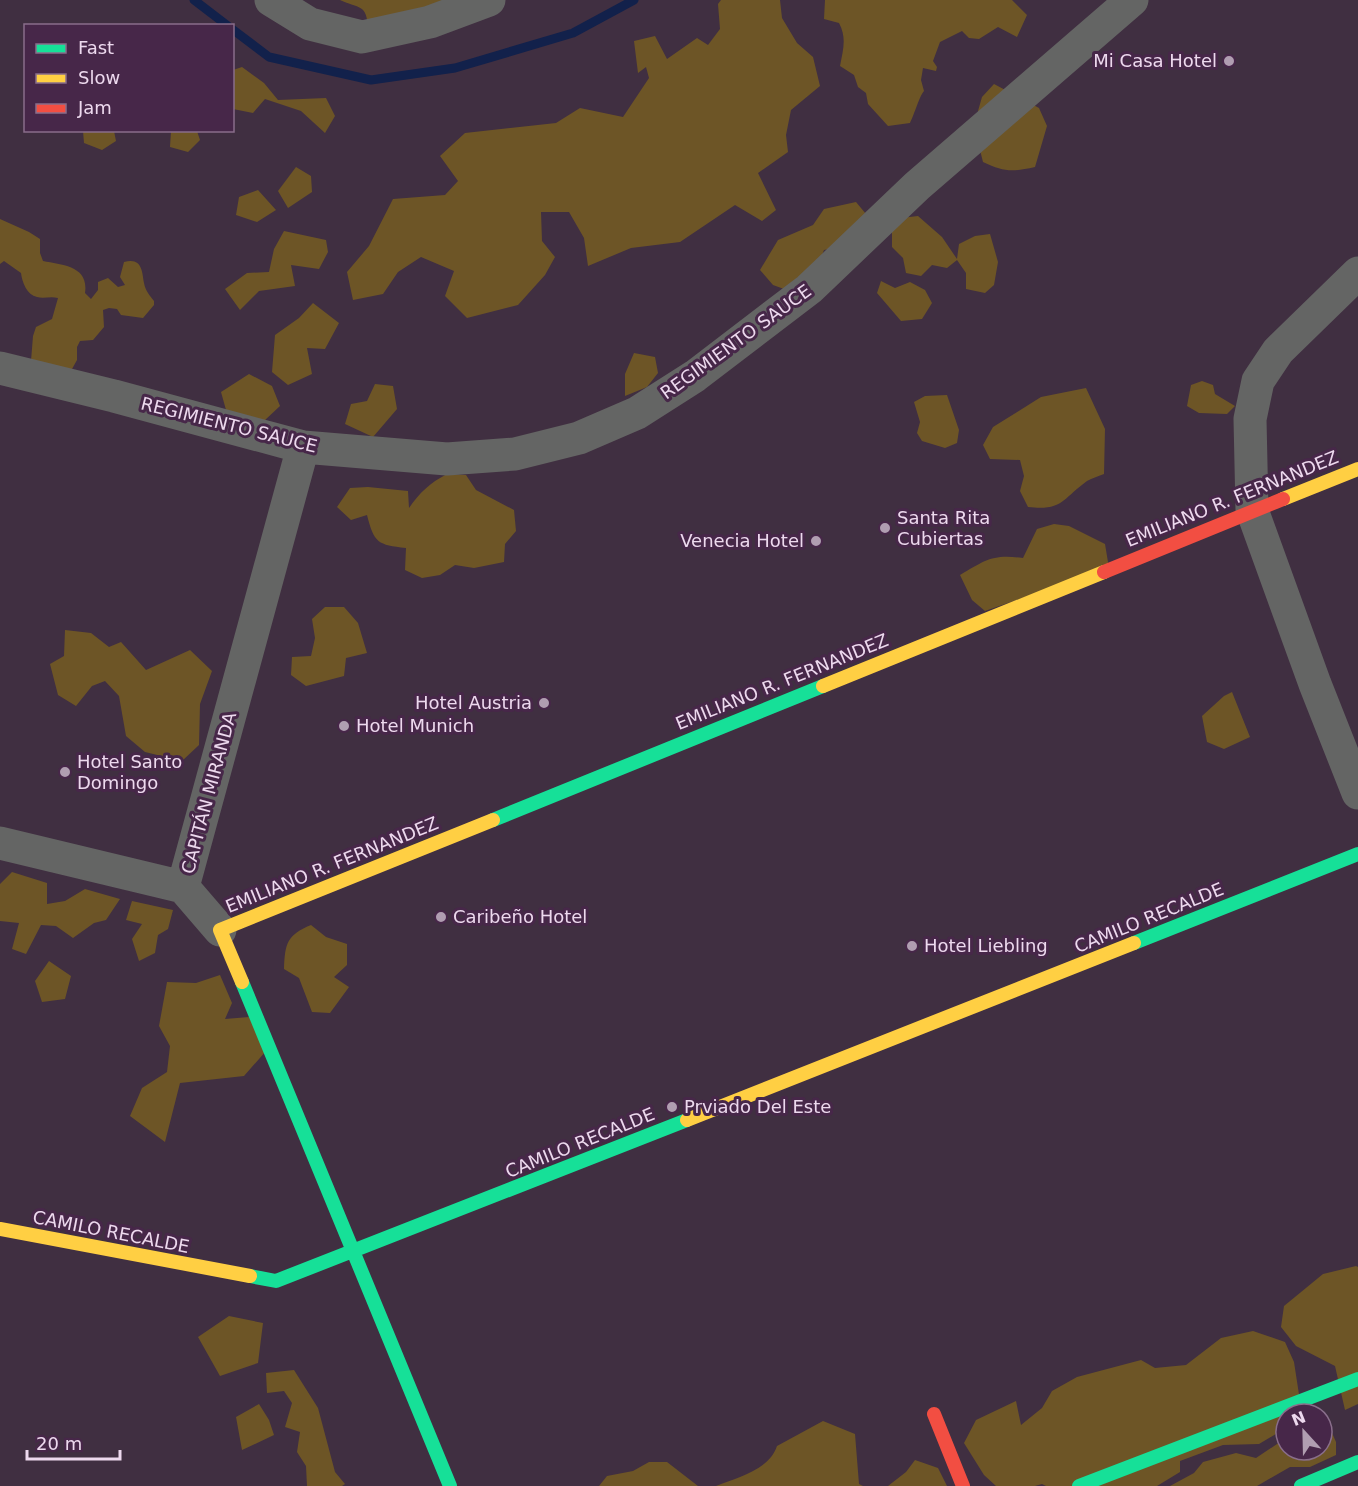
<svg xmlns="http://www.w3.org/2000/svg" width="1358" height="1486" viewBox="0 0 1358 1486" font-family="'DejaVu Sans',sans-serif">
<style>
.green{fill:#6d5526}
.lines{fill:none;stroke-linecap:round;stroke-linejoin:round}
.stream{stroke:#12214b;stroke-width:9}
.street{stroke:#646564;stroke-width:33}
.fast{stroke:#16e098;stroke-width:14}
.slow{stroke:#ffcf43;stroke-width:14}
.jam{stroke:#f24e42;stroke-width:14}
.poi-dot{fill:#b09eb1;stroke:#472749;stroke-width:2}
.labels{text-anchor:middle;stroke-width:6;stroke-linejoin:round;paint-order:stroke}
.poi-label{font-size:18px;fill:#edd9ee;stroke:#472749;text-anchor:start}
.street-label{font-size:18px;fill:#edd9ee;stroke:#472749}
</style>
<rect width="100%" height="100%" fill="#402f41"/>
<path class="green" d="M 340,0 L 453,0 L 368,29 C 367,3 359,9 340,0 Z
M 721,0 L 780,0 L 782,18 L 797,43 L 813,57 L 820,86 L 791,110 L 786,135 L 788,152 L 758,173 L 776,210 L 762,221 L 735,205 L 680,242 L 631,248 L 588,266 L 584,238 L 569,212 L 541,212 L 542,241 L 555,257 L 545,275 L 518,305 L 467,318 L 445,296 L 454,271 L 421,257 L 398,272 L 383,294 L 353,300 L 347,272 L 369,246 L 393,199 L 445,195 L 458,181 L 440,156 L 465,133 L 556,123 L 580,108 L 623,117 L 649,78 L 646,67 L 638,73 L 634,41 L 655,36 L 667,59 L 697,38 L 708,45 L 720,29 L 718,4 Z
M 825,0 L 1012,0 L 1027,15 L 1017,37 L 998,27 L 979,39 L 969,38 L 962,31 L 940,42 L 933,61 L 937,67 L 936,71 L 923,68 L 921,80 L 924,91 C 920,95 914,115 910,123 L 888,126 L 868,104 L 866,93 L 858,87 L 854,75 L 840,66 C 843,50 847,38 839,23 L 824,19 Z
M 242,67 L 264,83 L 278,100 L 326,98 L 335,116 L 325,133 L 301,111 L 265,99 L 253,113 L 233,109 L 233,70 Z
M 994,84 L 1039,108 L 1047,126 L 1035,167 C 1012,172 1004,172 983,162 L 979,146 L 982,121 L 978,111 L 982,97 Z
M 83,131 L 114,131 L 116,141 L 102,150 L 84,143 Z
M 171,131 L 197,131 L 200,140 L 188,152 L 170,147 Z
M 296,167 L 311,176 L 312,192 L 288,208 L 278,191 Z
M 258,190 L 276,210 L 257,222 L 236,215 L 239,197 Z
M 856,202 L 871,220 L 849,245 L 824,250 L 815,273 L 784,289 L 773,285 L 760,270 L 778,240 L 813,225 L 824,209 Z
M 918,216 L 942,237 L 957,259 L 959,244 L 975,236 L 990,234 L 998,262 L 994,285 L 985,293 L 966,289 L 966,273 L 957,260 L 947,268 L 932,265 L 921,276 L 906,273 L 903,258 L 892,247 L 892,231 L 901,218 Z
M 0,219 L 29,232 L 40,239 L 40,253 L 43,261 C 63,265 89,266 85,293 L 91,299 L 98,290 L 98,282 L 108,278 L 118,287 L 125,285 L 120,277 L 124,262 C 142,257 142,271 144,283 C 145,290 150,296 154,301 L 154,305 L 143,318 L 121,315 L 117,309 L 109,308 L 103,310 L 104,327 L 93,340 L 80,341 L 77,347 L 77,360 L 67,378 L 31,361 L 33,336 L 36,327 L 52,319 L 58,298 C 50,296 44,299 37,297 C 27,295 22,282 21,273 L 4,261 L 0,264 Z
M 284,231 L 326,240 L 328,252 L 319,269 L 291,265 L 295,286 L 259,291 L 240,310 L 225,289 L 247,273 L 269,272 L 274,249 Z
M 881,281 L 895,288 L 910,282 L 925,290 L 932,303 L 922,319 L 901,321 L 877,293 Z
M 313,303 L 339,323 L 325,349 L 307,348 L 312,374 L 288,385 L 272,372 L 275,335 L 299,318 Z
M 634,353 L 655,357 L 658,373 L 647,387 L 625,396 L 625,374 Z
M 249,374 L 272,386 L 280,406 L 264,421 L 228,417 L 221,392 Z
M 1202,381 L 1213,385 L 1215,394 L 1235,406 L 1227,414 L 1199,413 L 1187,406 L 1191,385 Z
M 375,384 L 393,386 L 397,409 L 373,437 L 345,424 L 351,404 L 367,401 Z
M 1086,388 L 1105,429 L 1104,474 C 1099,476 1092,478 1087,481 C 1062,499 1063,511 1028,507 L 1020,491 L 1024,476 L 1020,460 L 990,459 L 983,445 L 993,427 L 1041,397 Z
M 947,395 L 959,430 L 957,443 L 945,448 L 922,441 L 917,433 L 920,422 L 914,402 L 925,396 Z
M 447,474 L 466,475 L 476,490 L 514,510 L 516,531 L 505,544 L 504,562 L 474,568 L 455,565 L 440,575 L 422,578 L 405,570 L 406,548 C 378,545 374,543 367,515 L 351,520 L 337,507 L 350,488 L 368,487 L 408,491 L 409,508 C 420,492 430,483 447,474 Z
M 1054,524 L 1069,526 L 1105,544 L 1109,568 L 985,611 L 972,600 L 960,575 C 986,560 992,554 1023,558 L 1037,529 Z
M 325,607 L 344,607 L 358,623 L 367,653 L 346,658 L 344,676 L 306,686 L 291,675 L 292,657 L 311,656 L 315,638 L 312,619 Z
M 65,630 L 91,633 L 109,647 L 121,642 L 146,670 L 190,650 L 212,671 L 200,704 L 199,745 L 182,761 L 145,752 L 126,736 L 119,696 L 105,681 L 92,686 L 76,706 L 58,695 L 50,664 L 64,656 Z
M 1232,692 L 1250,737 L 1224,749 L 1207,742 L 1202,716 L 1224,696 Z
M 12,872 L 47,883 L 47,904 L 65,901 L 85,889 L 120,899 L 106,920 L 94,923 L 73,938 L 56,926 L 41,925 L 26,954 L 12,949 L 19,923 L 0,921 L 0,884 Z
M 132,901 L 173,910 L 168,929 L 158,935 L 155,953 L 139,961 L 132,939 L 142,924 L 126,920 Z
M 311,925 L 326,937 L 347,944 L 347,965 L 334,977 L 349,987 L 330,1013 L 312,1012 L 299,978 L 284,969 C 285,943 287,935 311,925 Z
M 49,961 L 71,976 L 65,999 L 42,1002 L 35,981 Z
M 220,975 L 232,1003 L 225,1019 L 249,1017 L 266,1051 L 244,1076 L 180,1083 L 165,1142 L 130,1116 L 142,1088 L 167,1072 L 170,1046 L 159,1026 L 167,982 L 196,983 Z
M 1356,1266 L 1358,1267 L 1358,1404 L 1345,1410 L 1335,1366 L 1296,1346 L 1281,1327 L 1284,1306 L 1323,1274 Z
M 229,1316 L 263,1323 L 258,1363 L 220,1376 L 198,1337 Z
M 1253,1331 L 1285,1342 L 1294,1362 L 1302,1414 L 1286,1414 L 1286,1428 L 1259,1444 L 1223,1445 L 1180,1461 L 1180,1472 L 1157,1486 L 1046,1486 L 1042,1484 L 1035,1486 L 996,1486 L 984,1475 L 964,1443 L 976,1420 L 1016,1401 L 1021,1425 L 1042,1408 L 1052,1391 L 1077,1377 L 1141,1360 L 1155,1368 L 1186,1365 L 1221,1338 Z
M 294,1370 L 318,1408 L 335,1472 L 345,1484 L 342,1486 L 307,1486 L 306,1466 L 297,1452 L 300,1432 L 285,1427 L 292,1403 L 284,1391 L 267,1393 L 266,1373 Z
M 259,1404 L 269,1420 L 274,1435 L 242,1450 L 236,1417 Z
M 823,1421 L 855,1434 L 859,1484 L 863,1486 L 716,1486 C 738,1477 769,1470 777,1446 Z
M 1322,1425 L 1329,1426 L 1336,1442 L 1336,1455 L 1310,1467 L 1290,1467 L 1257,1486 L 1170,1486 L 1194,1473 L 1203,1462 L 1236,1453 L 1256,1458 L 1286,1438 L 1286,1450 L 1322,1450 Z
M 915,1460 L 938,1468 L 947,1486 L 888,1486 L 906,1472 Z
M 649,1462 L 667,1462 L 698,1486 L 599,1486 L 607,1476 L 633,1471 Z"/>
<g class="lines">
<path class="stream" d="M 194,0 L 228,26
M 232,29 L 269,57 L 371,80 L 455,68 L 573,33 L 634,0"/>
<path class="street" d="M 271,0 L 310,24 L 362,37 L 430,22 L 489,0
M 1358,273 L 1278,351 L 1258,381 L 1250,419 L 1252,510 L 1315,684 L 1358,793
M 0,368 L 114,396 L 303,447 L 447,459 L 515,454 L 579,438 L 637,413 L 695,376 L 809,289 L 917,186 L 1132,0
M 0,843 L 183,887
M 183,887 L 303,447
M 183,887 L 220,930"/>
<path class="fast" d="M 493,820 L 823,686
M 1134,943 L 1358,854
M 242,982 L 450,1486
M 250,1276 L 276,1281 L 687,1120
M 1079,1486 L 1358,1379
M 1301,1486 L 1358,1462"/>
<path class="slow" d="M 1283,499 L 1358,469
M 823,686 L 1104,572
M 242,982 L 220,930 L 493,820
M 687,1120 L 1134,943
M 0,1229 L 250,1276"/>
<path class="jam" d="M 1104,572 L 1283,499
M 934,1414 L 963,1486"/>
</g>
<g class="poi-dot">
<circle cx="1229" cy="61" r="6"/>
<circle cx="885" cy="528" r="6"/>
<circle cx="816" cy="541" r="6"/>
<circle cx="544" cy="703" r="6"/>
<circle cx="344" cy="726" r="6"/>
<circle cx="65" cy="772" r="6"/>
<circle cx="441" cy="917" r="6"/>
<circle cx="912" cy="946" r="6"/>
<circle cx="672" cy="1107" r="6"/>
</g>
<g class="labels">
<g class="poi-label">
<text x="1217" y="67" text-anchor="end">Mi Casa Hotel</text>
<text x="897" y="524">Santa Rita<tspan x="897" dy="21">Cubiertas</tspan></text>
<text x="804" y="547" text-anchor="end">Venecia Hotel</text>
<text x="532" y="709" text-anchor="end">Hotel Austria</text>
<text x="356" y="732">Hotel Munich</text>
<text x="77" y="768">Hotel Santo<tspan x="77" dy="21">Domingo</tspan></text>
<text x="453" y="923">Caribeño Hotel</text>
<text x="924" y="952">Hotel Liebling</text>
<text x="684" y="1113">Prviado Del Este</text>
</g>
<g class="street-label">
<text transform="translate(736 342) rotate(-36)" y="6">REGIMIENTO SAUCE</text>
<text transform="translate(229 425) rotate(14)" y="6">REGIMIENTO SAUCE</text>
<text transform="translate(1232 499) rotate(-22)" y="6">EMILIANO R. FERNANDEZ</text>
<text transform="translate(782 682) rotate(-22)" y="6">EMILIANO R. FERNANDEZ</text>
<text transform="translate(209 793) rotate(-75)" y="6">CAPITÁN MIRANDA</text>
<text transform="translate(332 865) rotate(-22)" y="6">EMILIANO R. FERNANDEZ</text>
<text transform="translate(1149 918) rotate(-22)" y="6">CAMILO RECALDE</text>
<text transform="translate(580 1143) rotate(-22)" y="6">CAMILO RECALDE</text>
<text transform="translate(111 1232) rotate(11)" y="6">CAMILO RECALDE</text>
</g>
</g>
<rect x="24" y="24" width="210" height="108" fill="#472749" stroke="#896e8b" stroke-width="1.5"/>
<rect x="36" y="44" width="30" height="9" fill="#16e098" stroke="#896e8b" stroke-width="1.5"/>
<text x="78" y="54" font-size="18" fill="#edd9ee">Fast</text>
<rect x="36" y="74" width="30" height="9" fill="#ffcf43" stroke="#896e8b" stroke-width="1.5"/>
<text x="78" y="84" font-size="18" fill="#edd9ee">Slow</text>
<rect x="36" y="104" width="30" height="9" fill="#f24e42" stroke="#896e8b" stroke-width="1.5"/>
<text x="78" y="114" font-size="18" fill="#edd9ee">Jam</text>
<g transform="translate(1304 1432) rotate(338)"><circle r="28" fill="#472749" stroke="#896e8b" stroke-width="1.5"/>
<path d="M0-4.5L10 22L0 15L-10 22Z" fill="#b09eb1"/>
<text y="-9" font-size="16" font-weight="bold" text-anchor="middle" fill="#edd9ee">N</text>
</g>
<path d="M27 1450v9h93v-9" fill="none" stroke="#edd9ee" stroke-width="3"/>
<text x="36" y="1450" font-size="18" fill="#edd9ee" stroke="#472749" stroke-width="4.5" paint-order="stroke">20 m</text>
</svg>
